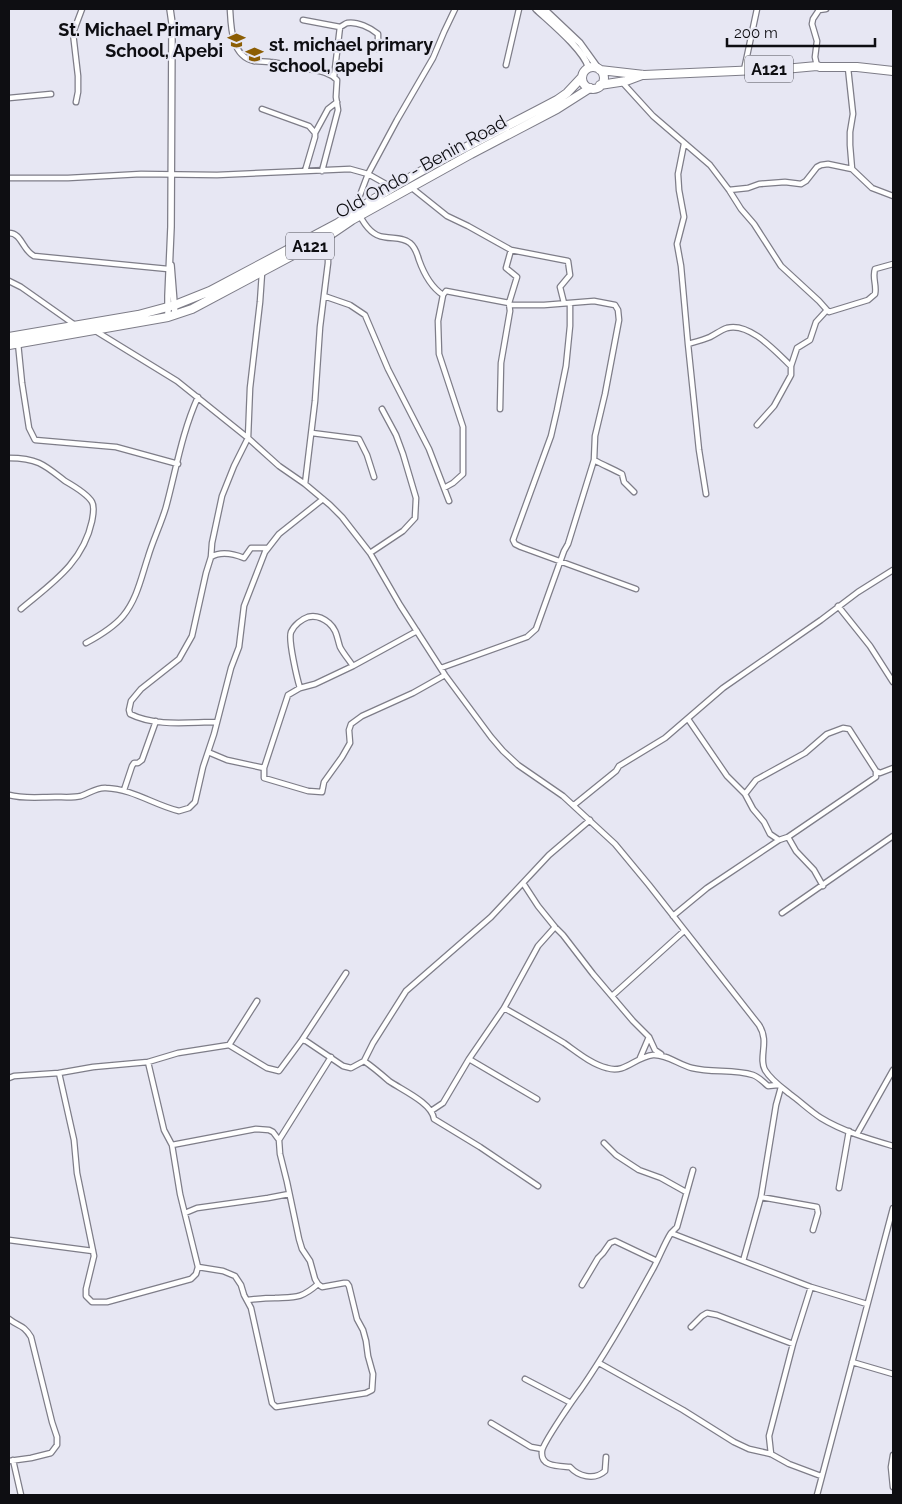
<svg xmlns="http://www.w3.org/2000/svg" width="902" height="1504" viewBox="0 0 902 1504" font-family="Raleway,sans-serif">
<style>
.lines{fill:none;stroke-linecap:round;stroke-linejoin:round}
.minor-casing{stroke:#7e7d88;stroke-width:7}
.tertiary-casing{stroke:#7e7d88;stroke-width:8}
.primary-casing{stroke:#7e7d88;stroke-width:10}
.minor{stroke:#fff;stroke-width:4.5}
.tertiary{stroke:#fff;stroke-width:5.5}
.primary{stroke:#fff;stroke-width:8}
.labels{text-anchor:middle;stroke-width:4.5;stroke-linejoin:round;paint-order:stroke}
.shield{fill:#e7e7f3;stroke:#4f4f56;stroke-width:1}
.shield-label{font-size:16px;font-weight:bold;fill:#0e0e12}
.poi-label{font-size:18px;font-weight:bold;fill:#0e0e12;stroke:#e7e7f3;text-anchor:end}
.street-label{font-size:18px;fill:#0e0e12;stroke:#e7e7f3}
</style>
<rect width="100%" height="100%" fill="#e7e7f3"/>
<g class="lines">
<defs>
<path id="minor" d="M 230,9 C 231,27 231,56 254,61 C 259,62 265,61 270,62 C 283,63 296,67 308,69 C 319,71 329,72 337,80 L 336,97 L 338,110 L 322,171
M 303,20 L 340,27
M 506,65 L 519,9
M 817,66 L 815,57 L 817,41 L 812,24 L 813,19 L 819,10 L 826,9
M 848,68 L 853,114 L 850,132 L 850,145 L 852,169
M 744,70 L 757,9
M 334,77 L 340,27 C 341,27 346,23 347,23 C 357,21 371,28 378,34 L 378,49
M 622,82 L 653,116 L 710,165 L 729,190 L 741,209 L 754,224 L 781,266 L 819,301 L 827,310
M 9,98 L 51,94
M 76,102 L 78,92 L 78,76 L 73,33 L 82,9
M 262,109 L 309,126 L 315,133 L 315,137 L 305,171
M 315,133 L 328,109 L 337,102
M 684,144 L 678,174 L 679,190 L 684,217 L 677,244 L 681,266 L 688,344 L 699,450 L 706,494
M 9,178 L 68,178 L 141,174 L 217,175 L 350,169 L 368,174 L 393,188
M 412,188 L 447,216 L 468,226 L 511,250 L 568,261 L 570,275 L 560,287 L 564,303
M 729,190 L 748,188 L 759,184 L 785,182 L 801,184 L 806,181 L 817,167 L 821,165 L 828,164 L 852,169 L 872,188 L 893,196
M 354,211 L 368,174 L 397,120 L 433,58 L 444,32 L 455,9
M 359,214 C 364,224 372,236 384,237 C 394,239 402,237 410,243 C 416,248 417,254 419,260 C 424,274 431,287 443,295
M 9,233 C 22,233 22,250 34,256 L 168,269
M 9,281 L 21,287 L 75,325
M 324,296 L 350,305 L 365,315 L 388,369 L 429,449 L 449,501
M 570,303 L 570,326 L 566,366 L 557,410 L 551,436 L 513,540 L 515,544 L 521,547 L 636,589
M 94,330 L 177,381 L 248,438 L 279,466 L 305,484 L 330,505 L 342,517 L 370,553 L 400,605 L 445,675 L 491,737 L 503,751 L 518,765 L 563,796 L 615,844 L 649,885 L 759,1025 C 770,1042 758,1057 765,1070 C 771,1080 781,1087 790,1094 C 801,1102 810,1111 821,1118 C 842,1131 869,1139 893,1146
M 18,343 L 22,383 L 29,428 L 35,440 L 116,447 L 178,464
M 688,344 C 695,342 703,340 710,337 C 716,334 721,330 727,328 C 750,322 776,352 791,366
M 500,409 L 501,363 L 510,311 L 509,303 L 517,277 L 506,268 L 511,250
M 757,425 L 774,406 L 791,375 L 791,366 L 797,348 L 810,340 L 816,322 L 827,310 L 829,312 L 868,300 L 875,294 C 877,285 872,278 875,269 L 893,264
M 312,433 L 359,439 L 367,455 L 374,477
M 9,458 C 19,458 30,459 39,463 C 48,467 57,475 65,481 C 72,485 88,495 92,502 C 95,507 93,515 92,521 C 83,563 52,583 21,609
M 594,460 C 603,465 613,469 622,474 L 624,482 L 634,492
M 305,484 L 315,401 L 320,327 L 328,263 L 328,246 L 327,237
M 370,553 L 403,531 L 415,518 L 416,498 L 403,454 L 396,435 L 382,409
M 211,557 C 221,551 234,554 244,558 L 251,548 L 267,548
M 838,606 L 870,646 L 893,682
M 86,643 C 99,636 113,628 123,616 C 137,599 141,578 148,557 C 153,540 161,524 166,507 C 176,470 182,432 198,397
M 441,668 L 527,637 L 536,629 L 564,551 L 568,544 L 594,460 L 595,436 L 605,394 L 619,320 L 618,310 L 615,305 L 594,301 L 544,305 L 510,305 L 509,303 L 446,291 L 443,295 L 438,321 L 439,354 L 463,427 L 463,474 L 453,483 L 444,488
M 300,688 C 297,678 288,640 291,632 C 294,625 302,619 308,617 C 316,615 323,618 329,623 C 337,630 337,638 340,647 C 343,653 349,660 353,666
M 688,719 L 727,776 L 745,794 L 753,809 L 764,822 L 770,834 L 779,840 L 788,837 L 796,851 L 814,870 L 823,886
M 217,722 C 189,722 156,727 130,714 L 129,710 L 131,701 L 141,689 L 179,659 L 192,636 L 206,573 L 211,557 L 212,543 L 222,496 L 234,466 L 248,438 L 250,388 L 260,302 L 262,273
M 208,752 L 227,760 L 264,768 L 264,778 L 308,791 L 322,792 L 324,782 L 342,757 L 350,743 L 349,730 L 351,724 L 362,716 L 413,693 L 445,675
M 264,768 L 288,695 L 300,688 L 315,684 L 353,666 L 417,631
M 876,771 L 880,773 L 893,768
M 124,790 L 132,766 L 134,763 L 138,763 L 142,760 L 156,721
M 745,794 L 756,780 L 805,753 L 827,734 L 843,728 L 849,729 L 876,771 L 876,777 L 788,837
M 9,795 C 24,799 39,797 55,797 C 63,797 73,798 81,796 C 90,793 97,787 106,788 C 133,789 154,805 179,811 L 189,808 L 195,802 L 203,767 L 214,734 L 231,668 L 239,647 L 244,606 L 265,552 L 279,534 L 323,499
M 574,805 L 616,771 L 619,766 L 665,738 L 723,688 L 821,620 L 858,592 L 893,570
M 523,883 L 538,906 L 555,927 L 563,935 L 593,974 L 633,1021 L 649,1037 L 655,1050 L 661,1054
M 782,913 L 893,836
M 673,916 L 707,888 L 779,840
M 612,996 L 684,931
M 504,1008 C 524,1019 544,1031 564,1043 C 577,1052 591,1064 607,1068 C 625,1074 635,1057 653,1055 C 667,1054 679,1065 692,1068 C 712,1073 734,1069 753,1075 C 759,1077 763,1082 768,1086 L 778,1085
M 302,1040 L 346,973
M 229,1045 L 257,1001
M 640,1058 L 649,1037
M 469,1059 L 537,1099
M 364,1061 C 373,1067 381,1074 389,1081 C 402,1090 432,1103 434,1119 L 480,1147 L 538,1186
M 59,1073 L 74,1140 L 77,1173 L 94,1256 L 86,1289 L 86,1296 L 92,1302 L 107,1302 L 191,1279 L 196,1274 L 198,1267 L 180,1194 L 172,1145 L 164,1130 L 148,1062
M 9,1078 L 14,1076 L 59,1073 L 93,1067 L 148,1062 L 178,1053 L 229,1045 L 267,1068 L 279,1071 L 302,1040 L 306,1041 L 343,1066 L 351,1068 L 364,1061 L 373,1043 L 406,991 L 491,917 L 549,855 L 590,820
M 431,1111 L 443,1103 L 469,1059 L 504,1008 L 538,946 L 555,927
M 857,1134 L 893,1070
M 279,1140 L 331,1057
M 604,1143 L 616,1155 L 639,1170 L 661,1178 L 686,1192
M 172,1145 L 256,1129 L 269,1130 L 273,1132 L 279,1140 L 280,1154 L 287,1182 L 299,1239 L 302,1249 L 310,1261 L 315,1279 L 318,1284 L 322,1287 L 344,1283 L 347,1283 L 349,1286 L 357,1319 L 363,1330 L 366,1341 L 368,1356 L 373,1374 L 372,1390 L 366,1393 L 276,1407 L 272,1403 L 251,1308 L 244,1295 L 241,1285 L 235,1276 L 223,1271 L 198,1267
M 839,1188 L 849,1131
M 761,1197 L 817,1207 L 818,1213 L 813,1230
M 185,1213 L 197,1208 L 268,1198 L 289,1194
M 671,1233 L 677,1227 L 693,1170
M 9,1240 L 93,1251
M 743,1261 L 811,1287 L 867,1304
M 582,1285 L 598,1258 L 603,1253 L 610,1243 L 615,1241 L 657,1261
M 247,1300 C 256,1299 265,1298 275,1298 C 295,1297 301,1299 318,1284
M 9,1319 C 19,1327 23,1324 31,1337 L 52,1422 L 57,1437 L 57,1445 L 51,1453 L 31,1458 L 9,1461
M 691,1327 L 702,1316 L 707,1313 L 717,1315 L 793,1344
M 852,1362 L 893,1374
M 599,1363 L 683,1410 L 734,1442 L 749,1449 L 771,1454 L 789,1464 L 821,1476
M 525,1379 L 571,1403
M 491,1423 L 531,1447 L 542,1449
M 771,1454 L 769,1436 L 793,1344 L 811,1287
M 893,1455 L 891,1467 L 893,1487
M 606,1457 L 605,1471 C 594,1481 578,1476 570,1467 C 558,1466 540,1467 542,1451 C 543,1443 574,1398 581,1389 C 608,1350 631,1309 654,1267 C 660,1256 664,1244 671,1233 L 743,1261 L 761,1197 L 776,1105 L 781,1087
M 13,1460 L 21,1495
M 817,1495 L 893,1208"/>
<path id="tertiary" d="M 536,9 C 551,23 583,49 589,68
M 544,9 L 580,43 L 598,68
M 171,265 L 175,315
M 168,317 L 168,296 L 171,227 L 172,23 L 170,9"/>
<path id="primary" d="M582 78a11 11 0 1 1 22 0a11 11 0 1 1-22 0Z
M 600,70 L 644,75 L 784,69 L 817,66 L 820,67 L 857,67 L 893,71
M 600,85 L 626,81 L 642,75
M 9,337 L 138,315 L 175,305 L 210,291 L 338,223 C 405,175 484,139 557,100 L 567,93 L 582,77
M 9,345 L 168,317 L 192,309 L 327,237 L 352,220 L 471,154 L 557,109 L 590,88"/>
</defs>
<use href="#minor" class="minor-casing"/>
<use href="#tertiary" class="tertiary-casing"/>
<use href="#primary" class="primary-casing"/>
<use href="#minor" class="minor"/>
<use href="#tertiary" class="tertiary"/>
<use href="#primary" class="primary"/>
</g>
<defs>
<symbol id="school-bare" viewBox="-9 -9 18 18"><path d="M0-5L7-2L0 1L-7-2ZM-4 1L0 2.5L4 1V4Q0 6-4 4Z" fill="#8c5e04" stroke="#e7e7f3" stroke-width="2.5" paint-order="stroke"/></symbol>
</defs>
<g fill-rule="evenodd">
<use href="#school-bare" x="224" y="28" width="25" height="25"/>
<use href="#school-bare" x="242" y="42" width="25" height="25"/>
</g>
<g class="labels">
<g class="shield">
<rect x="745" y="55.5" width="48" height="27" rx="4"/>
<rect x="286" y="232.5" width="48" height="27" rx="4"/>
</g>
<g class="shield-label">
<text x="769" y="75">A121</text>
<text x="310" y="252">A121</text>
</g>
<g class="poi-label">
<text x="223" y="36">St. Michael Primary<tspan x="223" dy="21">School, Apebi</tspan></text>
<text x="269" y="51" text-anchor="start">st. michael primary<tspan x="269" dy="21">school, apebi</tspan></text>
</g>
<g class="street-label">
<text transform="translate(421 167) rotate(-29)" y="6">Old Ondo - Benin Road</text>
</g>
</g>
<rect width="902" height="1504" fill="none" stroke="#0e0e12" stroke-width="20"/>
<path d="M727 38v8h148v-8" fill="none" stroke="#0e0e12" stroke-width="2.5"/>
<text x="734" y="38" font-size="15" fill="#0e0e12" stroke="#e7e7f3" stroke-width="4" paint-order="stroke">200 m</text>
</svg>
